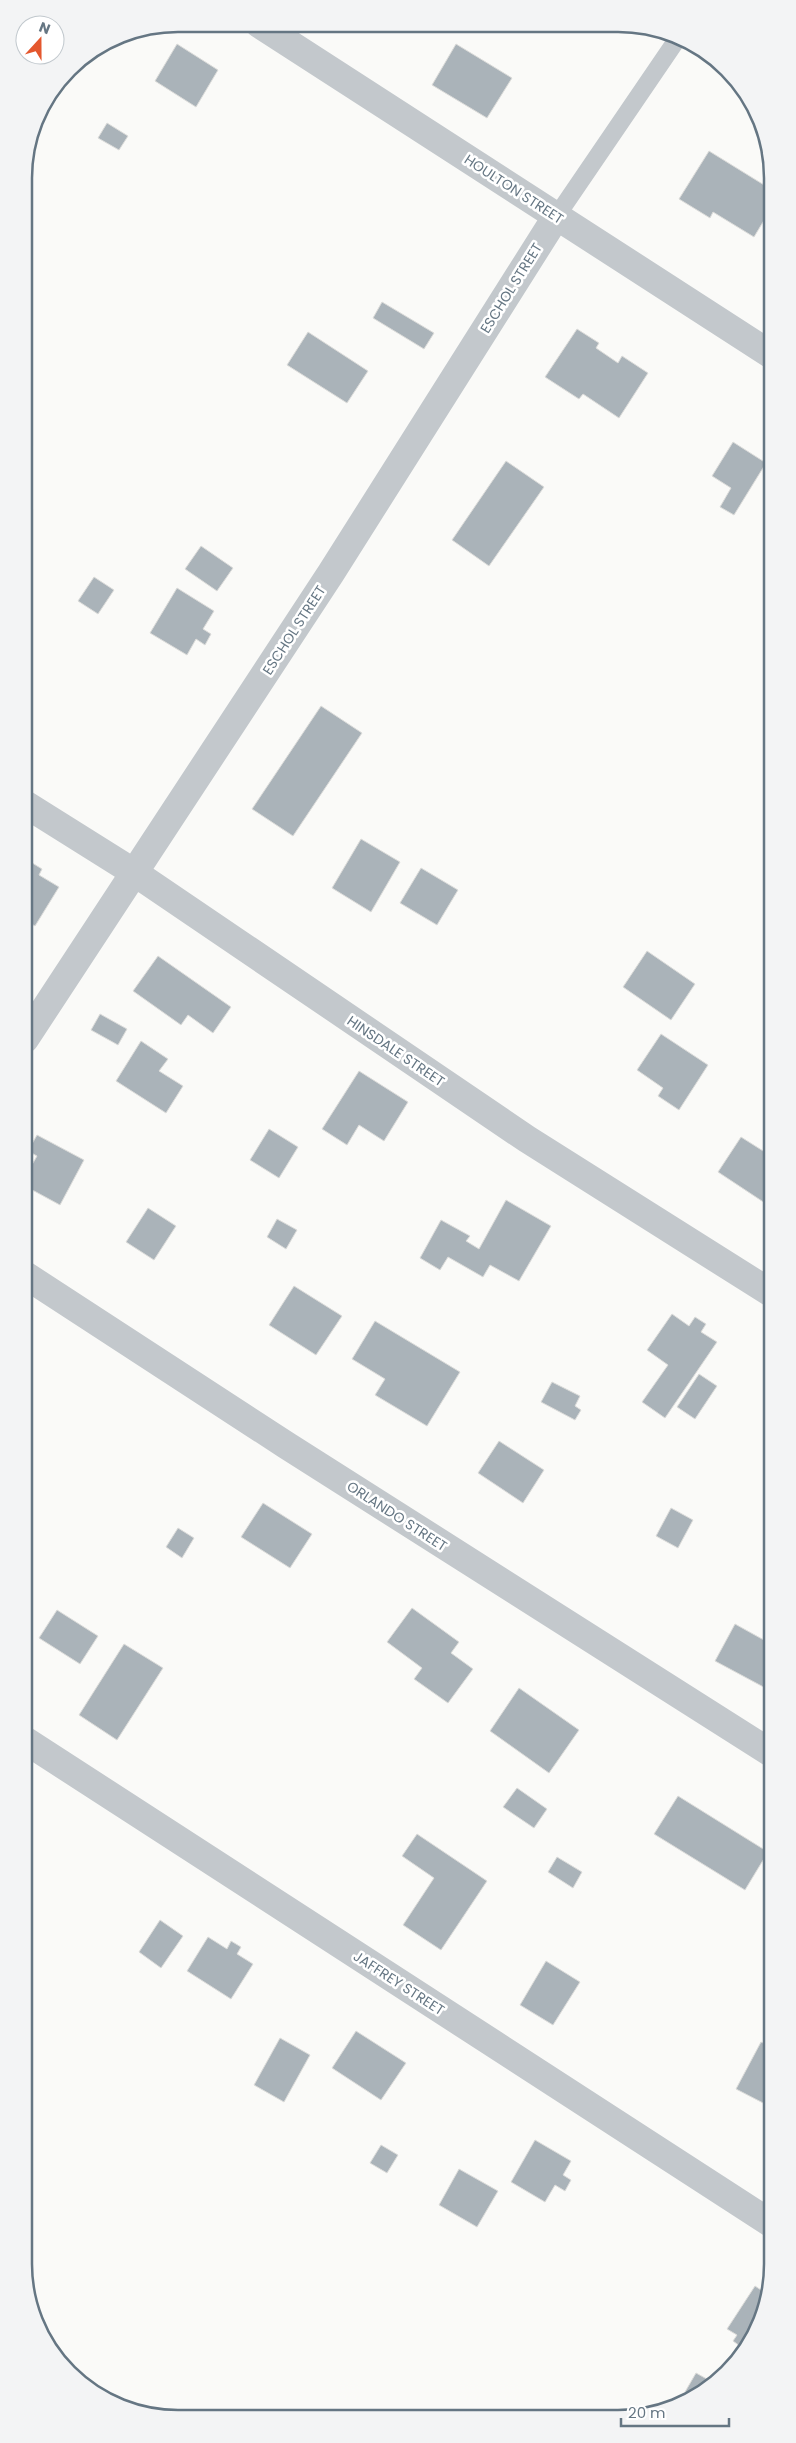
<svg xmlns="http://www.w3.org/2000/svg" width="796" height="2443" viewBox="0 0 796 2443" font-family="Poppins,sans-serif">
<style>
.building{fill:#aab3b9;stroke:#dcdcda}
.lines{fill:none;stroke-linecap:round;stroke-linejoin:round}
.lane{stroke:#c3c8cc;stroke-width:18}
.street{stroke:#c3c8cc;stroke-width:28}
.labels{text-anchor:middle;stroke-width:5;stroke-linejoin:round;paint-order:stroke}
.street-label{font-size:14px;fill:#657683;stroke:#fff}
.rim{fill:none;stroke:#657683;stroke-width:2.5}
</style>
<rect width="100%" height="100%" fill="#fafaf8"/>
<path class="building" d="M 177,44 L 218,70 L 196,107 L 155,81 Z
M 456,44 L 512,78 L 487,118 L 432,85 Z
M 107,123 L 128,136 L 119,150 L 98,138 Z
M 709,151 L 769,188 L 769,212 L 754,237 L 713,212 L 710,218 L 679,199 Z
M 382,302 L 434,333 L 424,349 L 373,318 Z
M 577,329 L 599,343 L 596,348 L 618,363 L 622,356 L 648,373 L 619,418 L 583,394 L 579,399 L 545,377 Z
M 308,332 L 368,371 L 347,403 L 287,365 Z
M 733,442 L 766,463 L 734,515 L 720,507 L 731,488 L 712,476 Z
M 506,461 L 544,487 L 489,566 L 452,540 Z
M 201,546 L 233,568 L 217,591 L 185,569 Z
M 94,577 L 114,590 L 98,614 L 78,601 Z
M 177,588 L 214,611 L 203,629 L 211,634 L 205,645 L 196,639 L 187,655 L 150,633 Z
M 321,706 L 362,733 L 293,836 L 252,809 Z
M 361,839 L 400,862 L 371,912 L 332,888 Z
M 29,861 L 42,869 L 39,875 L 59,887 L 35,926 L 25,920 L 25,867 Z
M 421,868 L 458,890 L 437,925 L 400,903 Z
M 647,951 L 695,984 L 671,1020 L 623,987 Z
M 158,956 L 231,1007 L 213,1033 L 188,1015 L 181,1025 L 133,991 Z
M 100,1014 L 127,1029 L 118,1045 L 91,1030 Z
M 661,1034 L 708,1065 L 679,1110 L 658,1096 L 663,1088 L 637,1070 Z
M 141,1041 L 168,1059 L 159,1071 L 183,1086 L 166,1113 L 116,1081 Z
M 359,1071 L 408,1102 L 384,1141 L 359,1125 L 347,1145 L 322,1129 Z
M 269,1129 L 298,1147 L 279,1178 L 250,1160 Z
M 37,1135 L 84,1160 L 60,1205 L 25,1186 L 25,1177 L 37,1156 L 28,1151 Z
M 741,1137 L 771,1156 L 771,1207 L 718,1172 Z
M 506,1200 L 551,1226 L 519,1281 L 490,1265 L 483,1277 L 448,1257 L 440,1270 L 420,1258 L 441,1220 L 470,1236 L 466,1241 L 479,1249 Z
M 148,1208 L 176,1226 L 154,1260 L 126,1242 Z
M 277,1219 L 297,1230 L 286,1249 L 267,1237 Z
M 294,1286 L 342,1316 L 316,1355 L 269,1325 Z
M 672,1314 L 689,1326 L 695,1317 L 706,1324 L 701,1332 L 717,1342 L 665,1418 L 642,1402 L 668,1365 L 647,1350 Z
M 375,1321 L 460,1372 L 427,1426 L 375,1395 L 385,1379 L 352,1359 Z
M 699,1374 L 717,1386 L 695,1419 L 677,1407 Z
M 552,1382 L 580,1396 L 575,1406 L 581,1410 L 575,1420 L 541,1402 Z
M 499,1441 L 544,1470 L 523,1503 L 478,1473 Z
M 263,1503 L 312,1534 L 290,1568 L 241,1537 Z
M 671,1508 L 693,1520 L 678,1548 L 656,1536 Z
M 178,1528 L 194,1538 L 182,1558 L 166,1547 Z
M 412,1608 L 459,1642 L 451,1653 L 473,1669 L 448,1703 L 414,1679 L 422,1668 L 387,1642 Z
M 57,1610 L 98,1636 L 80,1664 L 39,1638 Z
M 735,1624 L 771,1644 L 771,1691 L 715,1661 Z
M 124,1644 L 163,1668 L 117,1740 L 79,1715 Z
M 519,1688 L 579,1730 L 549,1773 L 490,1731 Z
M 517,1788 L 547,1809 L 534,1828 L 503,1807 Z
M 678,1796 L 768,1852 L 745,1890 L 654,1834 Z
M 417,1834 L 487,1881 L 441,1950 L 403,1925 L 434,1878 L 402,1856 Z
M 557,1857 L 582,1872 L 573,1888 L 548,1872 Z
M 160,1920 L 183,1936 L 161,1968 L 139,1952 Z
M 208,1937 L 227,1949 L 231,1941 L 241,1947 L 237,1954 L 253,1964 L 231,1999 L 187,1971 Z
M 546,1961 L 580,1982 L 553,2025 L 520,2005 Z
M 356,2031 L 406,2063 L 381,2100 L 332,2068 Z
M 280,2038 L 310,2055 L 284,2102 L 254,2085 Z
M 761,2042 L 772,2047 L 772,2096 L 767,2105 L 736,2089 Z
M 535,2140 L 571,2161 L 563,2175 L 571,2180 L 565,2191 L 555,2185 L 545,2202 L 511,2182 Z
M 381,2145 L 398,2155 L 387,2173 L 370,2163 Z
M 459,2169 L 498,2191 L 477,2227 L 439,2205 Z
M 755,2286 L 767,2294 L 761,2323 L 744,2349 L 733,2341 L 737,2335 L 727,2329 Z
M 696,2373 L 714,2383 L 695,2398 L 685,2392 Z"/>
<g class="lines">
<path class="lane" d="M 556,217 L 678,38"/>
<path class="street" d="M 259,24 L 770,354
M 25,804 L 135,873 L 527,1139 L 771,1293
M 25,1039 L 331,573 L 556,217
M 25,1275 L 286,1445 L 771,1753
M 26,1741 L 772,2224"/>
</g>
<g class="labels">
<g class="street-label">
<text transform="translate(514 189) rotate(33)" y="5">HOULTON STREET</text>
<text transform="translate(511 288) rotate(-58)" y="5">ESCHOL STREET</text>
<text transform="translate(294 630) rotate(-57)" y="5">ESCHOL STREET</text>
<text transform="translate(396 1051) rotate(34)" y="5">HINSDALE STREET</text>
<text transform="translate(397 1516) rotate(33)" y="5">ORLANDO STREET</text>
<text transform="translate(399 1983) rotate(33)" y="5">JAFFREY STREET</text>
</g>
</g>
<path d="M0 0H796V2443H0ZM178 32H618A146 146 0 0 1 764 178V2264A146 146 0 0 1 618 2410H178A146 146 0 0 1 32 2264V178A146 146 0 0 1 178 32Z" fill="#f3f4f5" fill-rule="evenodd"/>
<path class="rim" d="M178 32H618A146 146 0 0 1 764 178V2264A146 146 0 0 1 618 2410H178A146 146 0 0 1 32 2264V178A146 146 0 0 1 178 32Z"/>
<g transform="translate(40 40) rotate(21)"><circle r="24" fill="#ffffff" stroke="#c1c8cd"/>
<path d="M0-4L9 19L0 12L-9 19Z" fill="#e4572e"/>
<text y="-8" font-size="14" font-weight="bold" text-anchor="middle" fill="#657683">N</text>
</g>
<path d="M621 2418v8h108v-8" fill="none" stroke="#657683" stroke-width="2.5"/>
<text x="628" y="2418" font-size="15" fill="#657683" stroke="#ffffff" stroke-width="4" paint-order="stroke">20 m</text>
</svg>
